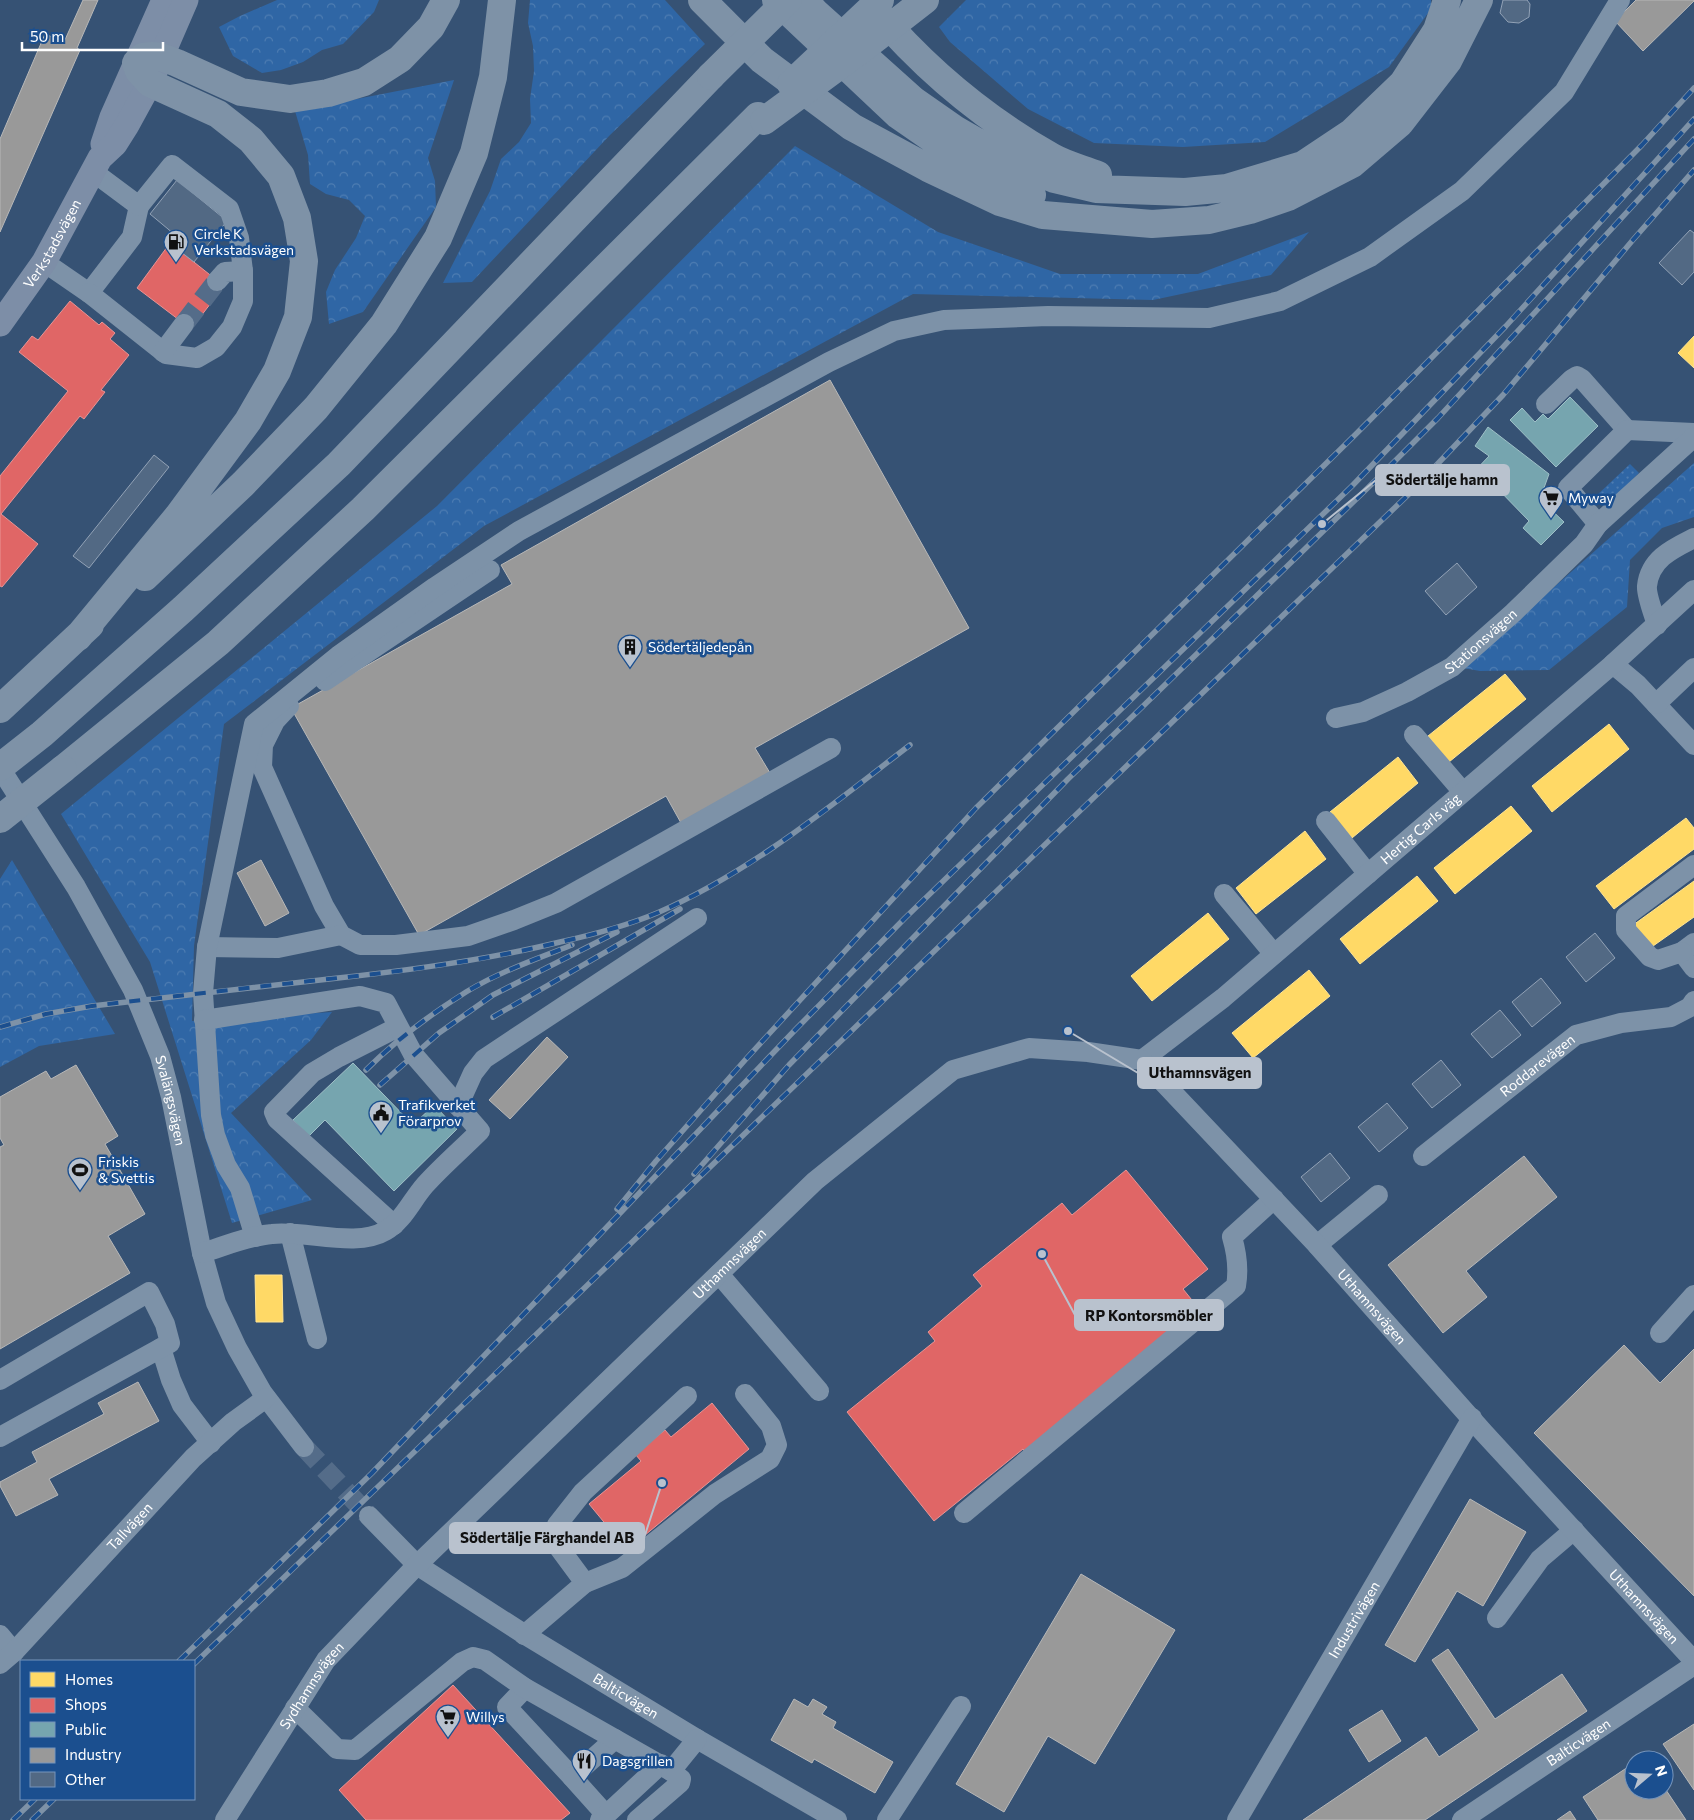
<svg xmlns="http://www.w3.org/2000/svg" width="1694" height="1820" viewBox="0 0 1694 1820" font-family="Commissioner,sans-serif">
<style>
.grass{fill:url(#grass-dots)}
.forest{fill:url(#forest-crowns)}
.homes{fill:#ffd966;stroke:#ffe494}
.shops{fill:#e06666;stroke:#e99494}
.public{fill:#76a5af;stroke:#9fc0c7}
.industry{fill:#999;stroke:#b8b8b8}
.building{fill:#526984;stroke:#92a2b6}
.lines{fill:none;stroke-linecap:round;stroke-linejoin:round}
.minor-tunnel{stroke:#546c89;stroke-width:20;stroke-dasharray:20 10;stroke-linecap:butt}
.minor{stroke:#7d92a8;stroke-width:20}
.major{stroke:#7d8ea7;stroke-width:25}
.highway{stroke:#7e92a7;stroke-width:28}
.rail-casing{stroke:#7e92a7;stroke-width:5.5}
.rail{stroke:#1b4f8f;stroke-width:4;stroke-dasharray:11;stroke-linecap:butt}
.highway-bridge{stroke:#7e92a7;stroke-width:28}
.labels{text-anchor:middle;stroke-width:5;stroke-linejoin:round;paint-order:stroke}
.poi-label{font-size:14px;fill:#fff;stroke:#1b4f8f;text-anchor:start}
.street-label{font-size:14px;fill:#fff;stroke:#1b4f8f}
.leader{fill:none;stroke:#b9c2ce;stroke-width:2}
.callout-dot{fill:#b9c2ce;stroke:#1b4f8f;stroke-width:2}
.callout{fill:#b9c2ce;stroke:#b9c2ce;stroke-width:2}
.callout-label{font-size:15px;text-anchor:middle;font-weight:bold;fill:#111}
</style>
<defs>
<pattern id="grass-dots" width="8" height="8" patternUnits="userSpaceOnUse" patternTransform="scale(1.25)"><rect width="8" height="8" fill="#2f66a5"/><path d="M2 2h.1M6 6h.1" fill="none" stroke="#4e7db2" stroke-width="1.8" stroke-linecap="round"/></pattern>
<pattern id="forest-crowns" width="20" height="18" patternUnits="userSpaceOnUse" patternTransform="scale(1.25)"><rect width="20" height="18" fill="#2f66a5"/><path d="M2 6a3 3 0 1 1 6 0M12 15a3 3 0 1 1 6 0" fill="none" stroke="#4e7db2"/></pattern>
</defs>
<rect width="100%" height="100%" fill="#365274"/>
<path class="grass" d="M 1630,464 L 1639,473 L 1605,508 L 1595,497 Z"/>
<path class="forest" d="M 277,0 L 379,0 L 374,12 L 343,44 L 322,50 L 303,62 L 281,70 L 262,73 L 233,56 L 219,27 L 240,16 Z
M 530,0 L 665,0 L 705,44 L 610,135 L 472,282 L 443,283 L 490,191 L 501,159 L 519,142 L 531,123 L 530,99 L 534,71 L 533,46 L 528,23 Z
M 966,0 L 1431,0 L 1431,9 L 1389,67 L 1265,142 L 1183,147 L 1094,143 L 1028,109 L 950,42 L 939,27 Z
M 454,80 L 428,158 L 435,181 L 436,207 L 363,312 L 329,324 L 326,292 L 335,270 L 356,238 L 365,216 L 349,200 L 326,194 L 310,184 L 308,155 L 295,111 Z
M 795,146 L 938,232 L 1060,274 L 1198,274 L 1309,232 L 1271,275 L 1153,300 L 913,294 L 484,526 L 224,724 L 194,946 L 192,1021 L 332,1012 L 311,1040 L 231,1113 L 312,1200 L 232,1223 L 150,962 L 61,814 L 437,506 Z
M 1694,463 L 1694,517 L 1662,528 L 1630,560 L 1627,607 L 1549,670 L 1480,671 L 1463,668 Z
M 12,860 L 115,1034 L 39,1046 L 0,1067 L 0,879 Z"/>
<path class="homes" d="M 1694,336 L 1694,368 L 1678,353 Z
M 1505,674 L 1526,699 L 1449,762 L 1428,736 Z
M 1609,724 L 1629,749 L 1552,812 L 1532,786 Z
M 1398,757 L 1418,783 L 1352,838 L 1330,812 Z
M 1511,806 L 1532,831 L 1455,894 L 1434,868 Z
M 1686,818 L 1694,828 L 1694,849 L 1614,909 L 1596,886 Z
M 1305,831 L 1326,859 L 1256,914 L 1236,888 Z
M 1417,876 L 1438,901 L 1360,964 L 1340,939 Z
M 1694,881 L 1694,917 L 1646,951 L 1629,928 Z
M 1208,913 L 1229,939 L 1152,1001 L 1131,976 Z
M 1309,970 L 1330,996 L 1253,1058 L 1232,1033 Z
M 255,1275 L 282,1275 L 283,1322 L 256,1322 Z"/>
<path class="shops" d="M 170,243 L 224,286 L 191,329 L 137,288 Z
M 70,301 L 99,325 L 102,322 L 115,333 L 110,339 L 129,355 L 101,390 L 105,392 L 84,419 L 80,416 L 1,514 L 38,544 L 2,587 L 0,586 L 0,476 L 68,391 L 19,352 L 32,336 L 38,340 Z
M 1126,1170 L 1208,1269 L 1183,1289 L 1200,1310 L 1025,1452 L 1023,1449 L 934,1521 L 847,1412 L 935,1341 L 928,1332 L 982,1286 L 973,1275 L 1062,1203 L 1072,1215 Z
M 712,1403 L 749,1449 L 627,1550 L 589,1504 L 641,1461 L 635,1454 L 665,1430 L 671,1437 Z
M 453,1685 L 570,1813 L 561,1820 L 366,1820 L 339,1790 Z"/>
<path class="public" d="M 1570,397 L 1598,426 L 1556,467 L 1510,420 L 1522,408 L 1535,422 L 1543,414 L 1548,419 Z
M 1488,427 L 1549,474 L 1540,499 L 1564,522 L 1541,545 L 1523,528 L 1529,521 L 1495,486 L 1508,472 L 1502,468 L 1481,488 L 1470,476 L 1489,456 L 1475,446 Z
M 353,1063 L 413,1125 L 434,1105 L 457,1129 L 394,1191 L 325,1120 L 309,1136 L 293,1120 Z"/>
<path class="industry" d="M 83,0 L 98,0 L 77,48 L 80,50 L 0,232 L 0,139 L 45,34 L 64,42 Z
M 1636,0 L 1694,0 L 1694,1 L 1643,51 L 1615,21 Z
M 830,380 L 969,628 L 755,748 L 770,773 L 681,823 L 666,796 L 419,935 L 291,708 L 512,584 L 501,565 Z
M 261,860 L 289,913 L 265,926 L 237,873 Z
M 547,1037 L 568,1057 L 510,1119 L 489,1100 Z
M 76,1065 L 118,1136 L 105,1144 L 145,1214 L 108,1236 L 130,1273 L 0,1349 L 0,1147 L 4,1145 L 0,1138 L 0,1097 L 46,1071 L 51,1079 Z
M 1524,1156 L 1557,1197 L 1466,1271 L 1487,1297 L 1443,1333 L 1388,1265 Z
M 1624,1345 L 1660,1383 L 1694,1349 L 1694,1596 L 1534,1433 Z
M 138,1382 L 159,1421 L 49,1479 L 58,1495 L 16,1516 L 0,1486 L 0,1482 L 37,1462 L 32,1452 L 104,1414 L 98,1403 Z
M 1470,1499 L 1526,1532 L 1483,1606 L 1457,1591 L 1415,1662 L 1385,1645 Z
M 1081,1574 L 1175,1630 L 1095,1764 L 1048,1736 L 1004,1812 L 956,1784 Z
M 1448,1649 L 1495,1719 L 1562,1674 L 1587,1711 L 1425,1820 L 1303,1820 L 1426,1737 L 1439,1757 L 1479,1730 L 1432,1660 Z
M 794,1699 L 808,1707 L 813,1699 L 827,1707 L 822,1714 L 836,1722 L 833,1728 L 893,1762 L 875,1793 L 814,1759 L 812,1763 L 771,1740 Z
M 1382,1710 L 1401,1741 L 1369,1762 L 1349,1730 Z
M 1694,1724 L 1694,1790 L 1663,1744 Z
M 1634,1763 L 1634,1790 L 1664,1790 L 1664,1787 L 1686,1820 L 1598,1820 L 1583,1797 Z
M 1570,1811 L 1576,1820 L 1557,1820 Z"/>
<path class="building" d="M 1503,0 L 1527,0 L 1530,4 L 1529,17 L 1519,23 L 1508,22 L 1500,13 Z
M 177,180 L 227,221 L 194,262 L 168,242 L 174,234 L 150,214 Z
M 1690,230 L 1694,233 L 1694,272 L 1682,285 L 1659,263 Z
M 154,455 L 169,467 L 89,568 L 73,556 Z
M 1457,563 L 1477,587 L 1446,615 L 1425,591 Z
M 1595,933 L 1615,958 L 1586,982 L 1566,957 Z
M 1541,978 L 1561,1003 L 1532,1027 L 1512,1002 Z
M 1500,1010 L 1521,1035 L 1492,1058 L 1471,1034 Z
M 1441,1060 L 1461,1085 L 1432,1108 L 1412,1084 Z
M 1387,1103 L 1408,1128 L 1379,1152 L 1358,1127 Z
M 1330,1153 L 1350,1178 L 1321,1202 L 1301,1177 Z"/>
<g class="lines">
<path class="minor-tunnel" d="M 184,324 L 217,281
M 304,1447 L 369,1516"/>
<g class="minor">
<path d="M 44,262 L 89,293 L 132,237 L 139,206 L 92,171"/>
<path d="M 217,281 L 225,272 L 243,271"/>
<path d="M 89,293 L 166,354 L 197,358 L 216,347 L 232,327 L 243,301 L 243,271 L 239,238 L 229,209 L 172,165 L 139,206"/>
<path d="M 163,352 L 184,324"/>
<path d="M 1546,404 L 1572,379 L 1577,376 L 1582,379 L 1627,430"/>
<path d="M 1598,524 L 1568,488 L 1627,430 L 1694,433"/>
<path d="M 1657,625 C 1654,615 1646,595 1647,586 C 1650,559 1672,549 1694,538"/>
<path d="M 1613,664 L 1638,685 L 1694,745"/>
<path d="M 325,681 L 490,570"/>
<path d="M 1656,704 L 1694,668"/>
<path d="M 289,706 L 275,721 L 263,745 L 262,767 L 324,906 L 341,935 L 360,945 L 396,945 L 468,936 L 514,920 L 556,903 L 831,748"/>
<path id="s1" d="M 1336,718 L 1363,712 L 1407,692 L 1452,667 L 1513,613 L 1584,544 L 1598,524 L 1694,437"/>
<path d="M 1414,735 L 1463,792"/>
<path id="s2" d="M 0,768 L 76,887 L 133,990 L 160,1056 L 171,1097 L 202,1253 L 216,1303 L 237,1348 L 262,1392 L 304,1447"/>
<path d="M 1326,821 L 1368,874"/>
<path d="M 1224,894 L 1274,954"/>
<path d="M 1694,943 L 1682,952 L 1694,968"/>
<path d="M 207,947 L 278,948 L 341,935"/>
<path d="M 1682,952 L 1658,960 L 1650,957 L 1626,930 L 1626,916 L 1694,865"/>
<path id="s3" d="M 1142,1060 L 1223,998 L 1613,664 L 1694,590"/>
<path d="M 458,1106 L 473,1073 L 484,1059 L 697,918"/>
<path id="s4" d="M 1423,1156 L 1576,1035 L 1621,1023 L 1671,1017 L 1690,1007 L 1694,1001"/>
<path d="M 394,1225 L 277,1119 L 274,1112 L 312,1073 L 339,1057 L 398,1027"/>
<path d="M 290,1233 L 317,1339"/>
<path d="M 255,1237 L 240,1188 L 226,1165 L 215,1135 L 211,1115 L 203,993 L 207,947 L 254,724 L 338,656 L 435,587 L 519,531 L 829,362 L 894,331 L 944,320 L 1048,316 L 1209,318 L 1280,301 L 1370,257 L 1462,191 L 1564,92 L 1620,0"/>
<path d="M 1317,1245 L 1378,1195"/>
<path d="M 202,1253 C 225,1246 248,1236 272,1234 C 305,1230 357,1248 385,1231 C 404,1220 411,1201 425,1185 C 442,1166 462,1149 480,1131 L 413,1054 L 386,1003 L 360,996 L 204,1020"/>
<path d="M 719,1274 L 819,1391"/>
<path d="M 1660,1333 L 1694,1295"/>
<path d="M 161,1348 L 171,1380 L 182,1405 L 211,1443"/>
<path d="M 0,1380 L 149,1292 L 165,1324 L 170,1343 L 0,1437"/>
<path d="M 964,1513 L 1236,1286 C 1239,1269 1237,1254 1232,1237 L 1274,1199"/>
<path id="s5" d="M 369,1516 L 417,1565 L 527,1636 L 697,1739 L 837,1820"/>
<path d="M 585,1583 L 622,1568 L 715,1494 L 770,1459 L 777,1445 L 771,1426 L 745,1394"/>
<path d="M 1497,1618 L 1540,1559 L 1574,1530"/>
<path d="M 0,1635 L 14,1652"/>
<path d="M 524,1635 L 585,1583 L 554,1541 L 557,1525 L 583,1492 L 687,1396"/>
<path id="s6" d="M 0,1664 L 14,1652 L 193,1458 L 233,1422 L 266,1398"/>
<path d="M 525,1688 L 507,1707 L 572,1777 L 615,1739"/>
<path d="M 295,1708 L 337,1749 L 355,1750 L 462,1662 L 473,1657 L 485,1660 L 525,1688 L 671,1771 L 697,1739"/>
<path d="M 572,1777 L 606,1815 L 600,1820"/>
<path d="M 606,1815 L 661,1764"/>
<path id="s7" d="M 225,1820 L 326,1660 L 417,1565 L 815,1181 L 953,1070 L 1029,1048 L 1088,1052 L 1142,1060 L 1317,1245 L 1484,1433 L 1694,1661"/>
<path d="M 637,1820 L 680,1783 L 681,1779 L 671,1771"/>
<path d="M 887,1820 L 961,1706"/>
<path id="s8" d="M 1237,1820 L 1472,1418"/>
<path id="s9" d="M 1462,1820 L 1694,1665"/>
</g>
<g class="major">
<path d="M 103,144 L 112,117 L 164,0"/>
<path id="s10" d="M 0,324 L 44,262 L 100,158 L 115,144 L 127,125 L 150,83 L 186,0"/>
</g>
<path class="highway" d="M 702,0 L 762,60 L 852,127 L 928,168 L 1000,202 L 1043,215 L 1152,224 L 1209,220 L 1250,210 L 1288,197 L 1352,164 L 1400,123 L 1448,61 L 1479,0
M 776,0 L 898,115 L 947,149 L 1000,181 L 1032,195
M 804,0 L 816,13 L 913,100 L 956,130 L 1005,158 L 1054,179 L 1096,189 L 1185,192 L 1227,188 L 1303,165 L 1351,133 L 1403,83 L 1437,30 L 1447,0
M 874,9 C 924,68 985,119 1052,157 C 1066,165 1083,169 1098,175
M 145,577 L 243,484 L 316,408 L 384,324 L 438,238 L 474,153 L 493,77 L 502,0
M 78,637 L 178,516 L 248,421 L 277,371 L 298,317 L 304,261 L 297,218 L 281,176 L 251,140 L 218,114 L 150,83 L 139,71 L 136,63 L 143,57 L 152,56 L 161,57 L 177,63 L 241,92 L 290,99 L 328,93 L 364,82 L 400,59 L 431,27 L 446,0
M 0,709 L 90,625
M 0,767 L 42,734 L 183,609 L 339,464 L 711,76
M 63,769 L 218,643 L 363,509 L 758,116"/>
<defs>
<path id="rail" d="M 493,1017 L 680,909
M 0,1027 L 46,1014 L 92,1006 C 174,996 256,987 338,978 C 412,970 487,960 560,942 C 592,935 626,926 657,913 C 751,872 829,807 910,745
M 366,1070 C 395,1041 431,1014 466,992 C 499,972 536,959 572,945
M 380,1085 L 439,1033 L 493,995 L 617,932
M 694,1174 L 789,1065 L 1068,779 L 1380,476 L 1438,418 L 1694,139
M 617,1209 L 656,1161 L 746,1059 L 976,808 L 1357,433 L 1642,145 L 1694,88
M 179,1661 L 372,1473 L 796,1029 L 905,918 L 1352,486 L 1506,326 L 1694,119
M 194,1664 L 1409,494 L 1503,395 L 1632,241 L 1694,170
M 13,1820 L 35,1799
M 32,1820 L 54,1799"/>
</defs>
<use href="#rail" class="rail-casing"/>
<use href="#rail" class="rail"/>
<path class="highway-bridge" d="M 711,76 L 788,0
M 791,84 L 880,0
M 764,121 L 862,49 L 925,0
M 0,819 L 63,769"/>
</g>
<defs>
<symbol id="fuel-pin" viewBox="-11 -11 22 30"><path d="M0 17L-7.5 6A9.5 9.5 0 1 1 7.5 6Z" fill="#b9c2ce" stroke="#1b4f8f"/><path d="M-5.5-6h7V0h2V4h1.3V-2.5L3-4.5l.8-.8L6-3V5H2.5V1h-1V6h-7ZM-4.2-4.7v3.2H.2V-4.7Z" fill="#111"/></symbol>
<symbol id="supermarket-pin" viewBox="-11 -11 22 30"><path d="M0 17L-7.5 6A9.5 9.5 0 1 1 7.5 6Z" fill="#b9c2ce" stroke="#1b4f8f"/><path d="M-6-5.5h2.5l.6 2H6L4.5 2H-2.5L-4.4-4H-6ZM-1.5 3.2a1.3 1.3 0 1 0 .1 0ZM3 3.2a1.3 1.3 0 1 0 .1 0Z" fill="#111"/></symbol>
<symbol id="building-pin" viewBox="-11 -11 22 30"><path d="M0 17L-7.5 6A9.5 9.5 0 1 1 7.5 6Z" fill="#b9c2ce" stroke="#1b4f8f"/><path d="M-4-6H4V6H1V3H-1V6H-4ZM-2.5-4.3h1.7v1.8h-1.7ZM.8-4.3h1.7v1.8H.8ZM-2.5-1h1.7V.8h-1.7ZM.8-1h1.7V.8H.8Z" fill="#111"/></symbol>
<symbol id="civic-pin" viewBox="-11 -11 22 30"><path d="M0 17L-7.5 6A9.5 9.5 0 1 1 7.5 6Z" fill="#b9c2ce" stroke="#1b4f8f"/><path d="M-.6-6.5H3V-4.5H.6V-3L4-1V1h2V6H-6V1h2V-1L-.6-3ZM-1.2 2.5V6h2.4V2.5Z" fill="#111"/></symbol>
<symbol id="stadium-pin" viewBox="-11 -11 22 30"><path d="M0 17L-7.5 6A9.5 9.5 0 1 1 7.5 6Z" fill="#b9c2ce" stroke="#1b4f8f"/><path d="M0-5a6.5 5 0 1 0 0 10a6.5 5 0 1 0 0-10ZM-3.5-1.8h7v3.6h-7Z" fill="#111"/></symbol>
<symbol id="restaurant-pin" viewBox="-11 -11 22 30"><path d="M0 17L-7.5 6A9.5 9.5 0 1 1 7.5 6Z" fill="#b9c2ce" stroke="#1b4f8f"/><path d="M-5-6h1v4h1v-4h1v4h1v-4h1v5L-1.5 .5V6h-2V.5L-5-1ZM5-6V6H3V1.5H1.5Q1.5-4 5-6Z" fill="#111"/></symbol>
</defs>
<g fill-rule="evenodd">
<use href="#fuel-pin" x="162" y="228" width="28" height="38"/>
<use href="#supermarket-pin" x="1537" y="484" width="28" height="38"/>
<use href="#building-pin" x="616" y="633" width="28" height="38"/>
<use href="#civic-pin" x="367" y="1099" width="28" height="38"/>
<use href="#stadium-pin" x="66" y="1156" width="28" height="38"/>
<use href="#supermarket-pin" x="434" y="1703" width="28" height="38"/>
<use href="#restaurant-pin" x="570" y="1747" width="28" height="38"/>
</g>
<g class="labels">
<g class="poi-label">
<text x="194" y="239">Circle K<tspan x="194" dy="16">Verkstadsvägen</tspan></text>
<text x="1568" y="503">Myway</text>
<text x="648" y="652">Södertäljedepån</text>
<text x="398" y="1110">Trafikverket<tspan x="398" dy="16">Förarprov</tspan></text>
<text x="98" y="1167">Friskis<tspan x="98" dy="16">&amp; Svettis</tspan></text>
<text x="466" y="1722">Willys</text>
<text x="602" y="1766">Dagsgrillen</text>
</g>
<g class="street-label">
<text dy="5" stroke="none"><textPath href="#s10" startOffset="96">Verkstadsvägen</textPath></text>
<text dy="5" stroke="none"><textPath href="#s1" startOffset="166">Stationsvägen</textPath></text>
<text dy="5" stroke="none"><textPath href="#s3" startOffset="362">Hertig Carls väg</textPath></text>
<text dy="5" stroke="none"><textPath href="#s4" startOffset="146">Roddarevägen</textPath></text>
<text dy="5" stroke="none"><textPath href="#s2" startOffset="376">Svalängsvägen</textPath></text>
<text dy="5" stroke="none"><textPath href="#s7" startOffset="755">Uthamnsvägen</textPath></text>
<text dy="5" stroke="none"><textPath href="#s7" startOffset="1581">Uthamnsvägen</textPath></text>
<text dy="5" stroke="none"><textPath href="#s6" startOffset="189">Tallvägen</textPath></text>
<text dy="5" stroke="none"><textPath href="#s7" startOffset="1986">Uthamnsvägen</textPath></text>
<text dy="5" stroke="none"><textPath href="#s8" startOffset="232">Industrivägen</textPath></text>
<text dy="5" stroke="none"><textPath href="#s7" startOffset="160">Sydhamnsvägen</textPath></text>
<text dy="5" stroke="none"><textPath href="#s5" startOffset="315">Balticvägen</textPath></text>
<text dy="5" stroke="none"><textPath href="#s9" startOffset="140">Balticvägen</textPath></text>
</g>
</g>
<path class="leader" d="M1322 524L1376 480M1068 1031L1138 1073M1042 1254L1075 1315M662 1483L644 1538"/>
<g class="callout-dot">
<circle cx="1322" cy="524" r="5"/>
<circle cx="1068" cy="1031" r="5"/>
<circle cx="1042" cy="1254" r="5"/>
<circle cx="662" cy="1483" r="5"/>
</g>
<g class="callout">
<rect x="1376" y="465" width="133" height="30" rx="5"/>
<rect x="1138" y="1058" width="123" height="30" rx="5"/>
<rect x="1075" y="1300" width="148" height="30" rx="5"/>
<rect x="450" y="1523" width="194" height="30" rx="5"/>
</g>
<g class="callout-label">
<text x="1442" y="485">Södertälje hamn</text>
<text x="1200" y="1078">Uthamnsvägen</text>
<text x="1149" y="1321">RP Kontorsmöbler</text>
<text x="547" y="1543">Södertälje Färghandel AB</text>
</g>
<rect x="20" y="1660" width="175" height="140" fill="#1b4f8f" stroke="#7695bc"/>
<rect x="30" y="1672" width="25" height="15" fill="#ffd966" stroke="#7695bc"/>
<text x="65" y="1685" font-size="15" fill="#ffffff">Homes</text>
<rect x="30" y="1698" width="25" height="15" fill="#e06666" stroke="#7695bc"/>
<text x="65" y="1710" font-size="15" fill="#ffffff">Shops</text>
<rect x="30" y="1722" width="25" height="15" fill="#76a5af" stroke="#7695bc"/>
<text x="65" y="1735" font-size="15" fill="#ffffff">Public</text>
<rect x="30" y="1748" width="25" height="15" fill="#999999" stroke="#7695bc"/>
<text x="65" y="1760" font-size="15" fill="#ffffff">Industry</text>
<rect x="30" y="1772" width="25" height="15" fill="#526984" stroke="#7695bc"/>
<text x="65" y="1785" font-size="15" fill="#ffffff">Other</text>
<g transform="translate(1649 1775) rotate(71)"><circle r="24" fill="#1b4f8f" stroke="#7695bc"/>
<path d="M0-4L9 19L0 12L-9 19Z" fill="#b9c2ce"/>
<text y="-8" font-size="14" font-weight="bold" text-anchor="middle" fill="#ffffff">N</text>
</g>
<path d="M22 42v8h141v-8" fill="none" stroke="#ffffff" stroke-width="2.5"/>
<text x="30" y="42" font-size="15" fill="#ffffff" stroke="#1b4f8f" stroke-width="4" paint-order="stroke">50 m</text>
</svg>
